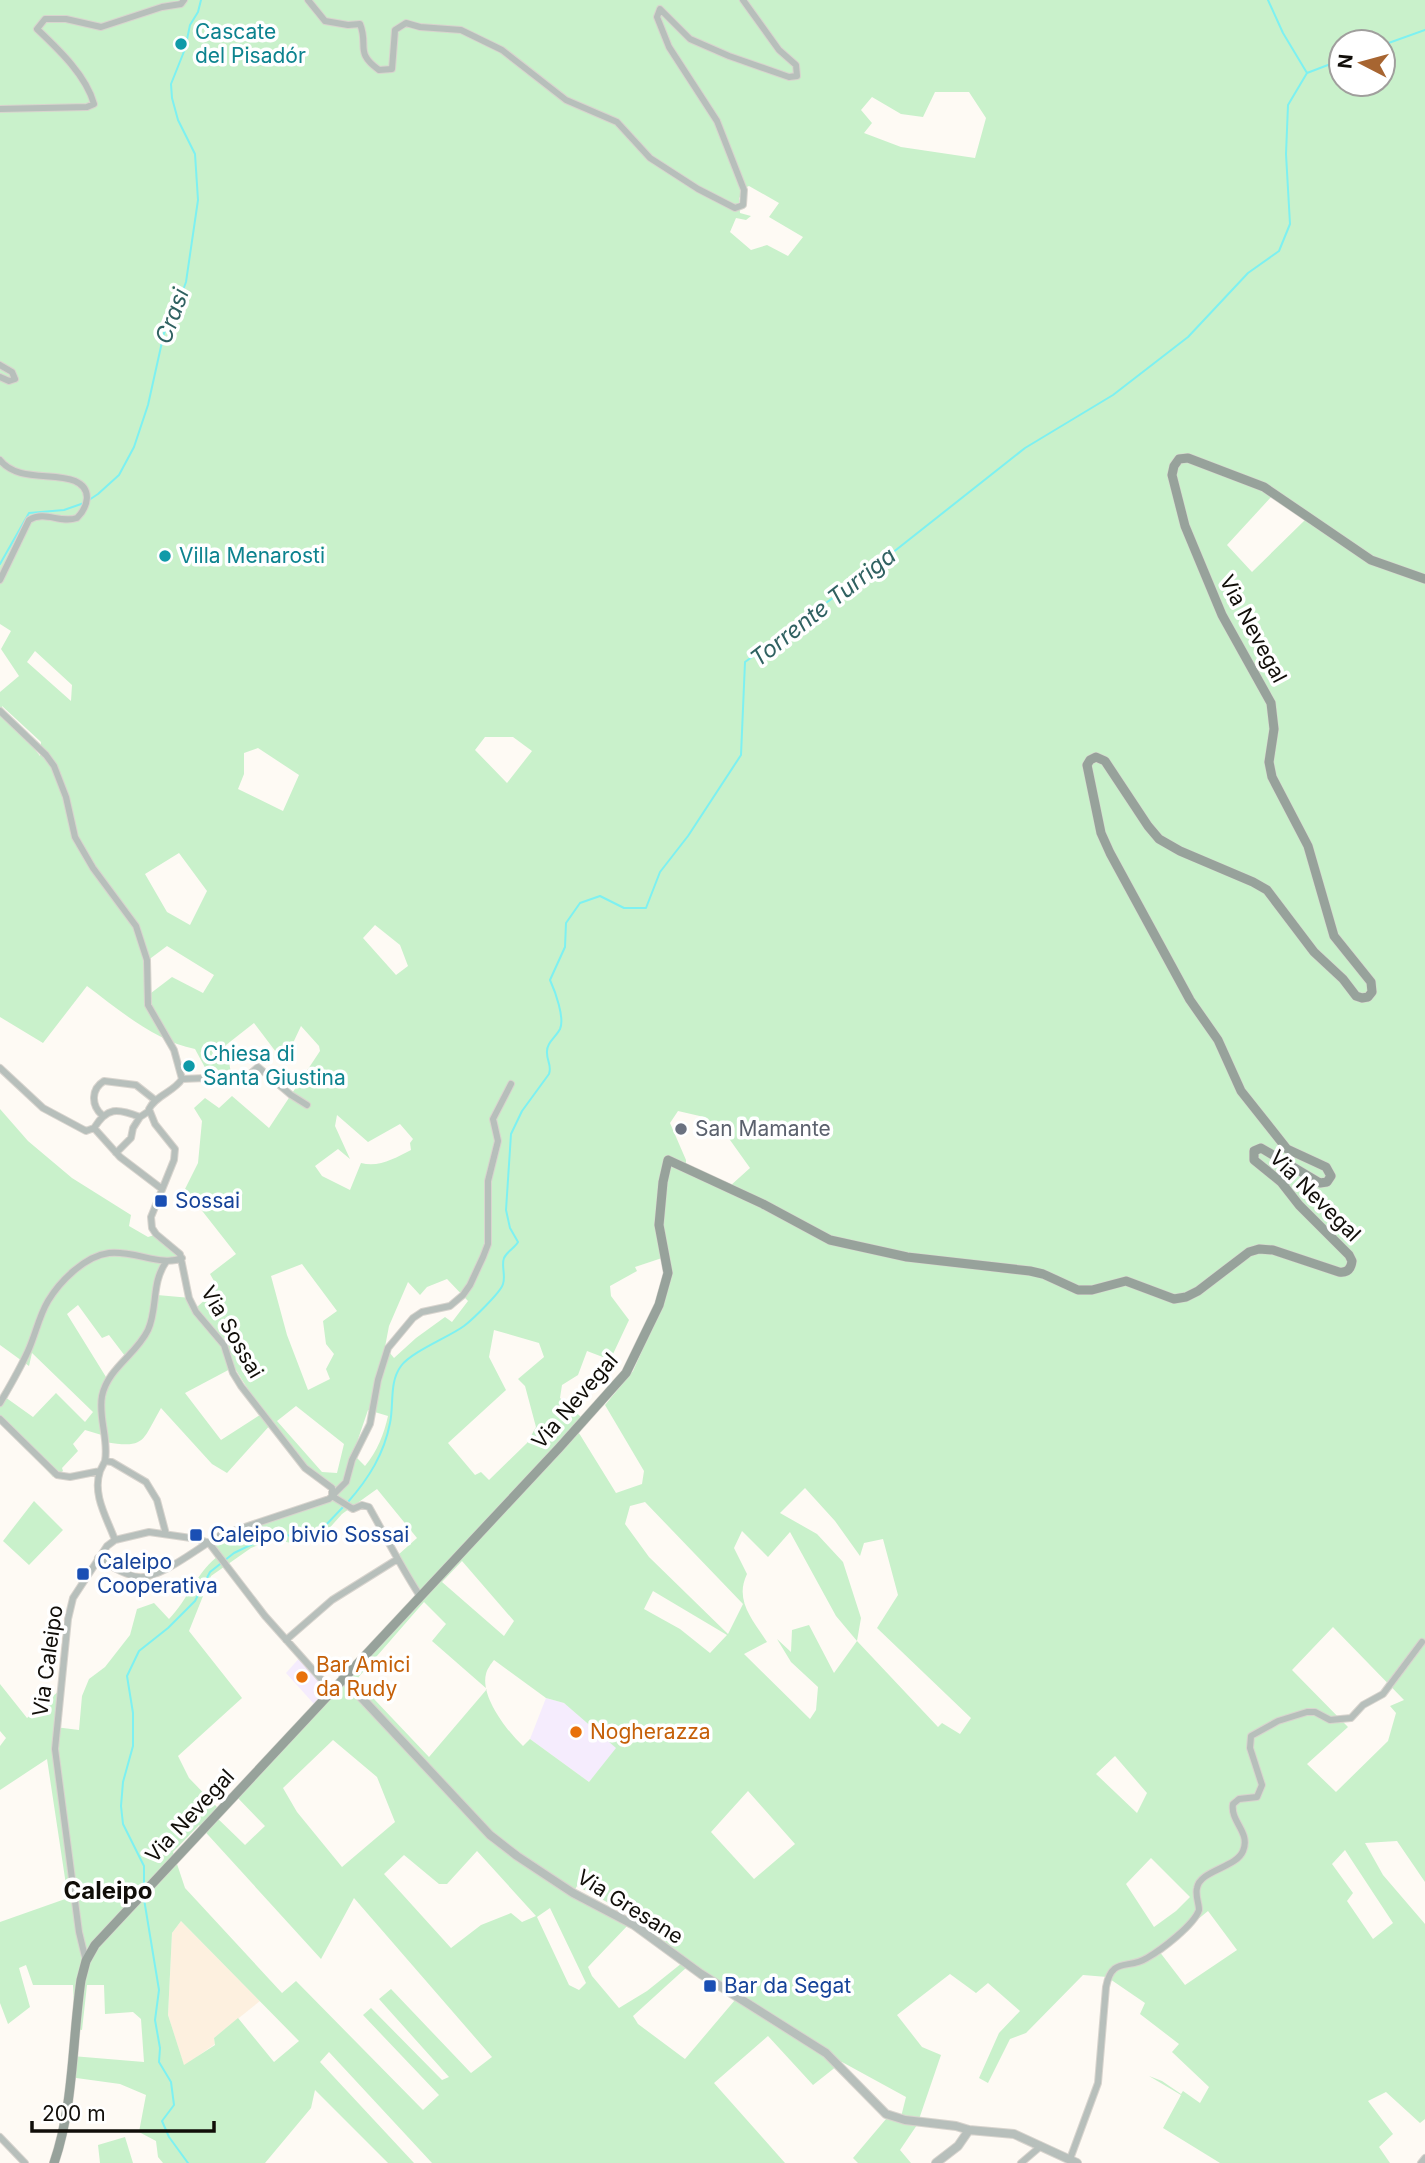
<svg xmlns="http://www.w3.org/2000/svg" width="1425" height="2163" viewBox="0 0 1425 2163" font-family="Inter,sans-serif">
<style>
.commercial{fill:#f5ecfd}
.built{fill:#fdf0df}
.green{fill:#c9f1cb;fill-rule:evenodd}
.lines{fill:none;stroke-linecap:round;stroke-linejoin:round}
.stream{stroke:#7df1f1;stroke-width:2}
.minor-casing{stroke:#d8d4ce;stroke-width:8}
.tertiary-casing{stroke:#d8d4ce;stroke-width:10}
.secondary-casing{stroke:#d8d4ce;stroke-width:10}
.minor{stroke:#b7bfbb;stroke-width:6}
.tertiary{stroke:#b7bfbb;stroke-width:8}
.secondary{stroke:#97a29b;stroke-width:9}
.culture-dot{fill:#0f9aa8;stroke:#fff;stroke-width:2.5}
.worship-dot{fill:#6b7280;stroke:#fff;stroke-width:2.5}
.transit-dot{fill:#1a4fb4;stroke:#fff;stroke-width:2.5}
.food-dot{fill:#e8710a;stroke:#fff;stroke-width:2.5}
.labels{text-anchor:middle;stroke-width:7;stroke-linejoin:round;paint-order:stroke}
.culture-label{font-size:21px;fill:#0d838f;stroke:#fff;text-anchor:start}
.street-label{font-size:21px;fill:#110e09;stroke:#fff}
.worship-label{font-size:21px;fill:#5b616d;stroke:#fff;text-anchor:start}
.transit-label{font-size:21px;fill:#164399;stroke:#fff;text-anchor:start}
.food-label{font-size:21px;fill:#c56008;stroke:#fff;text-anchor:start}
.water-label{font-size:23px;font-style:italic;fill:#2f6161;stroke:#fff}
.quarter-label{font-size:24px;font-weight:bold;fill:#110e09;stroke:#fff}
</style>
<rect width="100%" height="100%" fill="#fefaf4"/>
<path class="commercial" d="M 302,1655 L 331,1686 L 314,1704 L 286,1673 Z
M 546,1698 L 564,1703 L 617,1748 L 589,1782 L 530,1739 Z"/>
<path class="built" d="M 181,1921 L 260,2001 L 214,2038 L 215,2044 L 184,2066 L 168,2015 L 172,1933 Z"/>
<path class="green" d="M 0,0 L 1425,0 L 1425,1882 L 1397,1841 L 1365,1843 L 1383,1875 L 1425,1924 L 1425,2119 L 1420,2123 L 1386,2092 L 1368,2101 L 1393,2134 L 1379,2147 L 1390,2163 L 1220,2163 L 1163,2128 L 1181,2095 L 1149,2076 L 1162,2081 L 1181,2094 L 1183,2091 L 1200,2103 L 1209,2087 L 1172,2052 L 1179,2044 L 1140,2014 L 1145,2003 L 1107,1977 L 1083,1975 L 1026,2033 L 1010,2039 L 988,2083 L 979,2078 L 999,2033 L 1020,2011 L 988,1983 L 976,1993 L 950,1974 L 897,2015 L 922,2047 L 941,2055 L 917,2125 L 900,2150 L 911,2163 L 858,2163 L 853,2158 L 886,2119 L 900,2121 L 906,2097 L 842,2062 L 813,2085 L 768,2036 L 714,2083 L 785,2163 L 432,2163 L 329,2052 L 320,2062 L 414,2163 L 388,2163 L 315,2090 L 311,2108 L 265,2163 L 163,2163 L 158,2157 L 156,2141 L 139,2132 L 146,2095 L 120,2084 L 69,2077 L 72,2056 L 144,2062 L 141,2019 L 133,2012 L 105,2014 L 104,1985 L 87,1985 L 82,2030 L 75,2029 L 73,1985 L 33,1985 L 26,1965 L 19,1968 L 30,2007 L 8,2024 L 0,2003 L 0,1922 L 68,1898 L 47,1759 L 0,1790 L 0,1746 L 6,1738 L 0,1731 L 0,1684 L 27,1718 L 59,1691 L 55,1727 L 79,1730 L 82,1696 L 89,1679 L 105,1667 L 130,1635 L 137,1609 L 154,1603 L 169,1619 C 188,1600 198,1569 220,1555 L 210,1542 L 303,1508 L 331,1495 L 333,1486 L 308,1468 L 272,1423 L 227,1473 L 212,1464 L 161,1408 C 142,1441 146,1449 105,1442 L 105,1436 L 85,1430 L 73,1444 L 78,1451 L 62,1468 L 63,1471 L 53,1477 L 0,1419 L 0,1401 L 5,1397 L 33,1417 L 56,1393 L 85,1422 L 93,1412 L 32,1353 L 29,1366 L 0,1345 L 0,1109 L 28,1141 L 72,1178 L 131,1215 L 129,1226 L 148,1237 L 154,1235 L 173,1250 L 181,1260 L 168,1260 L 161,1276 L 157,1295 L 191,1298 L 197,1307 L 218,1288 L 210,1274 L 236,1254 L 185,1189 L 198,1163 L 202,1121 L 194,1108 L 205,1098 L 219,1108 L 232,1096 L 269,1128 L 320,1051 L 319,1046 L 301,1026 L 293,1043 L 276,1052 L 254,1023 L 226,1045 L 232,1079 L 209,1075 L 195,1049 C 155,1041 119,1010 87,986 L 43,1043 L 0,1017 L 0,692 L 19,676 L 1,649 L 11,631 L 0,624 ZM 1341,42 L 1383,42 L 1383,84 L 1341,84 ZM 935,92 L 969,92 L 986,118 L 975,158 L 901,147 L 864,133 L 872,123 L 861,110 L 872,97 L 901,114 L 923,117 ZM 749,186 L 779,203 L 769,217 L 803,237 L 788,256 L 767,245 L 751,250 L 730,232 L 736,218 L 746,220 L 751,216 L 740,213 L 739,198 L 742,195 L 740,190 ZM 1272,496 L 1305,520 L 1252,572 L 1227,545 ZM 35,651 L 72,685 L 71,701 L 27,662 ZM 2,706 L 41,742 L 40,756 L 2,707 ZM 485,737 L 513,737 L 532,751 L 507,783 L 475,750 ZM 258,748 L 299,775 L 283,811 L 238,789 L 244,774 L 244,753 ZM 179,853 L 207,891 L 190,925 L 167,912 L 145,874 ZM 375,925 L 400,945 L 408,966 L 396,975 L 363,938 ZM 167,946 L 214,975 L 203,993 L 172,977 L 151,993 L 147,961 ZM 678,1111 L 704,1117 L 714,1136 L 725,1133 L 750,1168 L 730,1186 L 686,1166 L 686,1160 L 670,1123 ZM 337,1115 L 368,1142 L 400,1124 L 413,1139 L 410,1143 L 411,1150 C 395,1158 379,1168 361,1163 L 350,1190 L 322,1176 L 315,1166 L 338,1149 L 350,1159 L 335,1126 ZM 662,1258 L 667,1285 L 655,1321 L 633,1371 L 605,1405 L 644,1471 L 642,1484 L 616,1493 L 574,1425 L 581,1417 L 560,1398 L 562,1385 L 578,1375 L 587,1351 L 621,1364 L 613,1354 L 629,1320 L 611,1296 L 610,1286 L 637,1271 L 635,1267 ZM 302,1264 L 337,1311 L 323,1321 L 326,1344 L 334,1354 L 326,1369 L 330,1379 L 308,1390 L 287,1335 L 271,1276 ZM 447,1279 L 468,1301 L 452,1322 L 445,1317 L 416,1338 L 394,1358 L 385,1347 L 389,1326 L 408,1282 L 420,1295 L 427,1287 ZM 78,1305 L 102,1338 L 109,1335 L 125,1356 L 106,1377 L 67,1314 ZM 494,1330 L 539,1343 L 544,1357 L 518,1379 L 525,1386 L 536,1427 L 527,1443 L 489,1480 L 481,1472 L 475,1475 L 448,1443 L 506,1390 L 489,1357 ZM 234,1367 L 263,1413 L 221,1440 L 185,1393 ZM 296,1406 L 344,1444 L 337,1473 L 322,1472 L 277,1421 ZM 368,1410 L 388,1416 C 384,1434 377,1452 365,1466 L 353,1454 ZM 805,1488 L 835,1521 L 860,1556 L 864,1543 L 883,1539 L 898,1595 L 877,1628 L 971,1718 L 960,1734 L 942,1723 L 938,1727 L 857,1641 L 861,1618 L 843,1562 L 817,1534 L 780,1513 ZM 377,1489 L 417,1538 L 398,1555 L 420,1590 L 232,1792 L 265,1826 L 245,1845 L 212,1813 L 217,1807 L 189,1778 L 178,1756 L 242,1698 L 189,1631 L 211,1576 L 251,1548 L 274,1539 L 295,1544 L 326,1532 L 342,1514 ZM 645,1502 L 743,1604 L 728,1634 L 649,1557 L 625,1524 L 630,1506 ZM 742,1531 L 768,1557 L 790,1532 L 836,1616 L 857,1641 L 834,1673 L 809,1625 L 792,1630 L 791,1652 L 777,1639 L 791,1662 L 818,1687 L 816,1710 L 810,1719 L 744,1654 L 767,1642 C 753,1620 734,1601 747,1574 L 734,1548 ZM 462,1561 L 514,1621 L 504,1636 L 442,1582 ZM 653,1591 L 727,1635 L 710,1653 L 680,1629 L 644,1609 ZM 424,1602 L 446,1624 L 432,1641 L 487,1689 L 429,1757 L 356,1680 ZM 1333,1627 L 1404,1700 L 1390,1706 L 1396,1713 L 1388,1741 L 1336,1792 L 1307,1764 L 1348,1727 L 1292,1670 ZM 494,1660 L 546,1698 L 564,1703 L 616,1748 L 589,1782 L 530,1739 L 523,1746 C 508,1732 480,1697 486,1674 C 487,1669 491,1664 494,1660 ZM 333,1740 L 377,1777 L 395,1822 L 342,1867 L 297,1812 L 283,1788 ZM 1115,1756 L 1147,1793 L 1137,1813 L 1096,1774 ZM 748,1791 L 795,1844 L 754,1879 L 711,1832 ZM 199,1825 L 321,1959 L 354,1898 L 492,2057 L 471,2073 L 391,1989 L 379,1999 L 449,2077 L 442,2080 L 371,2008 L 363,2015 L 439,2095 L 423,2110 L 296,1981 L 282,1993 L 185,1888 L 173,1852 ZM 1345,1850 L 1393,1923 L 1373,1939 L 1347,1901 L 1353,1893 L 1332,1864 ZM 477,1851 L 536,1916 L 522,1922 L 511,1913 L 481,1925 L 451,1948 L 384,1874 L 404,1855 L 439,1884 L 447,1884 ZM 1151,1858 L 1190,1897 L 1176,1911 L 1154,1927 L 1126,1884 ZM 577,1886 L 633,1916 L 634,1917 L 630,1922 L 573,1893 ZM 550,1908 L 586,1983 L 579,1990 L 569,1985 L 537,1917 ZM 1208,1911 L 1237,1950 L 1185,1985 L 1159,1951 ZM 181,1921 L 299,2041 L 274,2062 L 238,2018 L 214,2038 L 215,2045 L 184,2065 L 168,2015 L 172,1933 ZM 630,1923 L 682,1963 L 647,1991 L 619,2008 L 592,1976 L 588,1967 ZM 687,1967 L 735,2000 L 685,2059 L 638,2024 L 633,2016 Z
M 34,1501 L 63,1530 L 29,1565 L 3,1541 Z
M 125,2137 L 133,2163 L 100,2163 L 98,2145 Z"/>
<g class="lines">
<path class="stream" d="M 1268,0 L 1283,33 L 1307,73
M 1383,45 L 1425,30
M 89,500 L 98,494 L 119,475 L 134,447 L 148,405 L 164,333 L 177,307 L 186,282 L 198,200 L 195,154 L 178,120 L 172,98 L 171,84 L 185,49 L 190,25 L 198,12 L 201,0
M 0,564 L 29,513 L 64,510 L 84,503
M 348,1502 C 369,1478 384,1454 390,1423 C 394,1405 389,1382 401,1366 C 411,1352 449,1337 464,1326 C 472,1320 501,1292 503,1284 C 506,1275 501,1266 504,1258 C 507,1251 515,1248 518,1242 L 510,1228 L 506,1210 L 511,1134 L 522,1111 L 549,1074 C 552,1065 547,1062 547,1053 C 546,1043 556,1037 560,1029 C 565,1018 555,991 550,980 L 565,947 L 566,923 L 580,903 L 600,896 L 624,908 L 646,908 L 660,872 L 688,836 L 741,755 L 745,662 L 863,576 L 1025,448 L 1113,395 L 1188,337 L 1248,273 L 1279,251 L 1290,224 L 1286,154 L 1288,105 L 1307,73 L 1341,60
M 144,1887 L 144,1866 L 123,1824 L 121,1806 L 123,1782 L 133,1746 L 133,1713 L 127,1676 L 139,1651 L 168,1628 L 195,1601 L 210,1572 L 234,1553 L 273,1534 L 294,1536 L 324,1527 L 344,1506
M 144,1899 L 159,1990 L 155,2020 L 160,2048 L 159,2062 L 171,2082 L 174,2105 L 162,2121 L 169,2137 L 188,2163"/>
<defs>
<path id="minor" d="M 308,0 L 325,21 L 348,25 L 360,24 C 369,46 354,52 379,70 L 392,69 L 395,30 L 406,23 L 420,27 L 461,30 L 502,50 L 566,100 L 617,122 L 650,158 L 698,189 L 735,208 L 743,205 L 744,190 L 717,121 L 669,47 L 657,17 L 660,9 L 690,39 L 729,56 L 789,77 L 797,76 L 796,65 L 779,50 L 743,0
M 0,109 L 87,107 L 94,104 C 86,75 58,49 37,29 L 45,19 L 66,19 L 101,27 L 162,7 L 181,4 L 184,0
M 0,365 L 12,372 L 15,379 L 9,381 L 0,377
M 0,460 C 17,482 53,472 75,481 C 93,489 88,507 77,518 C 59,524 46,510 29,520 L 0,580
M 0,711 L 46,755 L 54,766 L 66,797 L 75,837 L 93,868 L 136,926 L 147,960 L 148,1005 L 174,1050 L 182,1079 C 174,1092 156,1095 149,1109 L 155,1124 L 175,1149 L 174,1160 L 151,1217 L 152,1228 L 156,1234 L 180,1254 L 189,1298 L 196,1312 L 224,1345 L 233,1373 L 241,1386 L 305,1468 L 332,1488 L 332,1496
M 0,1068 L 43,1108 L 86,1131 L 94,1128 C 107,1107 117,1108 140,1117 L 149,1111
M 182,1079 L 206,1078 L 234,1083 L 242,1081 L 258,1067 L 291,1095 L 307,1105
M 102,1115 C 91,1105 91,1089 104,1081 L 136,1085 L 155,1100
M 94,1128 L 120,1157 L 162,1189
M 116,1153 L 131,1138 L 133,1128 L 140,1117
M 0,1403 C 10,1386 20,1369 28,1351 C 35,1336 39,1316 48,1301 C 60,1281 85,1256 109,1253 C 134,1250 162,1267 182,1258
M 0,1419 L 57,1475 L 70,1477 L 100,1471 L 105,1461 L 112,1462 L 146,1482 L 157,1500 L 166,1534
M 105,1461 C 109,1439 98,1418 102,1396 C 108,1368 136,1355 148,1330 C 158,1308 151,1283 166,1262
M 100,1471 C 92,1495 107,1518 115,1540
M 332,1496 L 353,1509 L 362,1505 L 369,1507 C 386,1537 401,1567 420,1596
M 98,1558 C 110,1566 125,1575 138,1577 C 160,1580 201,1545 221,1535 L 329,1499 L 346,1482 L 352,1460 L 370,1424 L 378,1380 L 388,1348 L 413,1318 L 422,1312 L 450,1306 L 463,1295 L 470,1285 L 483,1257 L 488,1244 L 488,1181 L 498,1141 L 493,1119 L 511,1084
M 286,1640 L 332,1600 L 396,1560
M 86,1961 L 79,1932 L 55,1749 L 68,1619 L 73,1598 L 107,1546 L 115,1540 L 149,1532 L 198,1539 L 209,1543 L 265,1616 L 331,1690
M 0,2137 L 25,2163
M 1070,2159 L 1098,2083 L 1106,1987 C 1112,1956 1128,1970 1147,1958 C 1161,1950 1194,1925 1199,1910 C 1199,1903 1195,1895 1197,1888 C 1200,1870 1236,1868 1243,1851 C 1251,1832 1230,1822 1233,1804 L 1239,1799 L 1257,1797 L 1262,1785 L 1250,1748 L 1251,1736 L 1278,1721 L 1307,1712 L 1315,1712 L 1330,1720 L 1351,1718 L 1363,1705 L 1383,1694 L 1422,1642
M 1021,2163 L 1041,2146
M 1421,2163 L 1425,2158"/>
<path id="tertiary" d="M 343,1678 L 490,1835 L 517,1856 L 573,1893 L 634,1925 L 701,1974 L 826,2053 L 886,2114 L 905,2120 L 956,2126 L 969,2130 L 1014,2134 L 1077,2163
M 936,2163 L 958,2146 L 969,2130"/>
<path id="secondary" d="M 54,2163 C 74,2105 72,2041 81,1980 L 86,1961 L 95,1945 L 559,1448 L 626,1373 L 659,1305 L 668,1273 L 659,1225 L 663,1182 L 668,1160 L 763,1204 L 830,1240 L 907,1257 L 1030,1271 L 1043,1274 L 1078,1290 L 1092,1290 L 1126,1281 L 1174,1299 L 1186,1297 L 1198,1291 L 1249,1252 L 1259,1249 L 1273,1250 L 1339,1272 C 1347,1273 1351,1269 1352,1261 L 1349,1255 L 1299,1205 L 1281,1182 L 1254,1160 L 1254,1151 L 1261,1148 L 1320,1183 L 1327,1182 L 1331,1176 L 1326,1167 L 1287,1149 L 1241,1091 L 1218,1040 L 1190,1000 L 1110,853 L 1101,833 L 1087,765 L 1090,760 L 1096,757 L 1105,761 L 1148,826 L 1159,839 L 1180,851 L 1253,882 L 1267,890 L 1314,952 L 1343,979 L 1356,996 L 1362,998 L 1368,997 L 1372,992 L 1371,982 L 1334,936 L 1308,846 L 1272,777 L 1269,762 L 1274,729 L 1271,703 L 1222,615 L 1185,526 L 1172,475 L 1174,466 L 1179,459 L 1188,458 L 1264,487 L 1371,560 L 1425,579"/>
</defs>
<use href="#minor" class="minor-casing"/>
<use href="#tertiary" class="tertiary-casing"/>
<use href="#secondary" class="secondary-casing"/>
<use href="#minor" class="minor"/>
<use href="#tertiary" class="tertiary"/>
<use href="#secondary" class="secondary"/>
</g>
<g class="culture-dot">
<circle cx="181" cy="44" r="7"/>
<circle cx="165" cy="556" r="7"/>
<circle cx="189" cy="1066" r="7"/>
</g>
<circle class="worship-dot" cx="681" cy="1129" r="7"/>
<g class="transit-dot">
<rect x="154" y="1194" width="14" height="14" rx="3.5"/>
<rect x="189" y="1528" width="14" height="14" rx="3.5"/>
<rect x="76" y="1567" width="14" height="14" rx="3.5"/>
<rect x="703" y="1979" width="14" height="14" rx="3.5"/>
</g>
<g class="food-dot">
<circle cx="302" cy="1677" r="7"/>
<circle cx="576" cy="1732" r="7"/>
</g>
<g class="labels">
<g class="culture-label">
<text x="195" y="39">Cascate<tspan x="195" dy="24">del Pisadór</tspan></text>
<text x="179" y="563">Villa Menarosti</text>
<text x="203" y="1061">Chiesa di<tspan x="203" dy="24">Santa Giustina</tspan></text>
</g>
<g class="street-label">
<text transform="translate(1253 629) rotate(62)" y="7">Via Nevegal</text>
<text transform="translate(1315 1196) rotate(45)" y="7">Via Nevegal</text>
<text transform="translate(232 1332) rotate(60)" y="7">Via Sossai</text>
<text transform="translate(575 1401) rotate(-49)" y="7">Via Nevegal</text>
<text transform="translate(48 1661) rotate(-82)" y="7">Via Caleipo</text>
<text transform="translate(190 1816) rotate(-47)" y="7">Via Nevegal</text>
<text transform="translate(630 1907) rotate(32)" y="7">Via Gresane</text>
</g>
<g class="worship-label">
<text x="695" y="1136">San Mamante</text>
</g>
<g class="transit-label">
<text x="175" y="1208">Sossai</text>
<text x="210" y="1542">Caleipo bivio Sossai</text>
<text x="97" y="1569">Caleipo<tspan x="97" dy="24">Cooperativa</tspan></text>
<text x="724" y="1993">Bar da Segat</text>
</g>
<g class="food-label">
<text x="316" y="1672">Bar Amici<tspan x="316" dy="24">da Rudy</tspan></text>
<text x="590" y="1739">Nogherazza</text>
</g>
<g class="water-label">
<text transform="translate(172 316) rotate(-70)" y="8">Crasi</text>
<text transform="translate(823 607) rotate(-38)" y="8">Torrente Turriga</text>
</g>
<g class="quarter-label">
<text x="108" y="1899">Caleipo</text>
</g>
</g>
<g transform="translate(1362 63) rotate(276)"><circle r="33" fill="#ffffff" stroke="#a09f9d" stroke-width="2"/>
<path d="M0-5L12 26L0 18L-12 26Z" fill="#a76531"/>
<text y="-10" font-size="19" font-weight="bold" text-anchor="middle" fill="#110e09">N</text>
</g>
<path d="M32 2121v10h182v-10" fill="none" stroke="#110e09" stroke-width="3.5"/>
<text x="42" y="2121" font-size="21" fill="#110e09" stroke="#ffffff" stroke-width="5" paint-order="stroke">200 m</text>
</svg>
